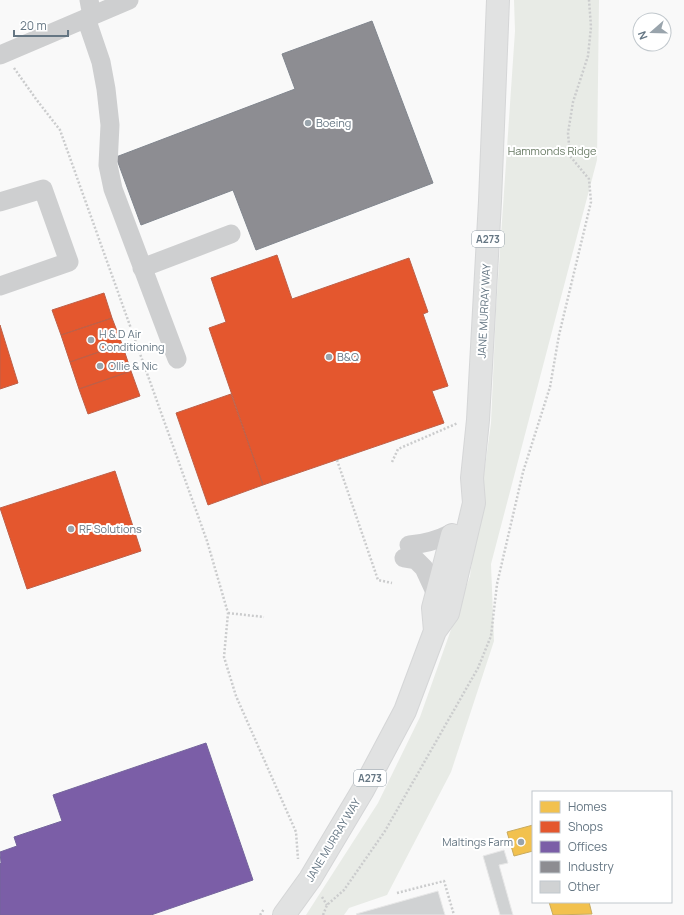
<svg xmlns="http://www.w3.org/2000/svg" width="684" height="915" viewBox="0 0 684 915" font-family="Manrope,sans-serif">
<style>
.green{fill:#e8ebe6}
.homes{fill:#f2c14e;stroke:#c8aa5e}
.shops{fill:#e4572e;stroke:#be6048}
.offices{fill:#7b5ea7;stroke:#74659c}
.industry{fill:#8d8d92;stroke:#81868e}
.building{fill:#d0d2d3;stroke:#e8e8e8}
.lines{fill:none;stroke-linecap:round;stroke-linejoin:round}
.major-casing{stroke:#d5d6d7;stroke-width:24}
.path{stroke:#cbcccd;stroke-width:2.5;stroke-dasharray:2 2;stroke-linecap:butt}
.minor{stroke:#cecfd0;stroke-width:19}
.major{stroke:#e1e2e2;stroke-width:22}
.poi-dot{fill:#99a4ac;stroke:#fff;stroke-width:1.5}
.labels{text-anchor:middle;stroke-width:4;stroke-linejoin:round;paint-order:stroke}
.shield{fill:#fff;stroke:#939fa8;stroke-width:1}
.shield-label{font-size:10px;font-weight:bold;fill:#657683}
.poi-label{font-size:11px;fill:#657683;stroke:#fff;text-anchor:start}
.park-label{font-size:11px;fill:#687a64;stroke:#fff}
.street-label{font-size:11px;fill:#657683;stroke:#fff}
</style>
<rect width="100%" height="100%" fill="#f9f9f9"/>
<path class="green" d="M 514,0 L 599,0 L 597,160 L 491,564 L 494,641 L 451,772 L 387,895 L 349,908 L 344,915 L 306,915 L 378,803 L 420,717 L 470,576 L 491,423 L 496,309 L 515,31 Z"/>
<path class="homes" d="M 533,825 L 533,851 L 514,856 L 507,832 Z
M 549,902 L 589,902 L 592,914 L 553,915 Z"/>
<path class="shops" d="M 277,255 L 292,299 L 409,258 L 428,312 L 423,314 L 448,386 L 432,391 L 444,423 L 263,485 L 209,328 L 226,322 L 211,278 Z
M 104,293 L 112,318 L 61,335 L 52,310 Z
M 112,318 L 122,344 L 70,362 L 61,335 Z
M 0,325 L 18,383 L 0,389 Z
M 122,344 L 131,371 L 79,389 L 70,362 Z
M 131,371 L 140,396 L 88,414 L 79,389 Z
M 231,394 L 263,485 L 208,505 L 176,413 Z
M 115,471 L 141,551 L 27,589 L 0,508 Z"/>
<path class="offices" d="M 206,743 L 253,880 L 151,915 L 0,915 L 0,864 L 1,863 L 0,852 L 17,846 L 14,837 L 62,821 L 53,795 Z"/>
<path class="industry" d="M 372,21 L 433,183 L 256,250 L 233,190 L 141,225 L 116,157 L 295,89 L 282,54 Z"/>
<path class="building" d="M 504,850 L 508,863 L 499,865 L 513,915 L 500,915 L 483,856 Z
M 438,891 L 445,915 L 357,915 L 356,914 Z"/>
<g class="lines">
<defs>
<path id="major" d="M 435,631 L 433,608 L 452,535
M 284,915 L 310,879 L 363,790 L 405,711 L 435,631 L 448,613 L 474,503 L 472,478 L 478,420 L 490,201 L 498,0"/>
</defs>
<use href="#major" class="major-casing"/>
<path class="path" d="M 14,68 L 36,99 L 60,130 L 207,541 L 228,613 L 224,657 L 236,696 L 296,832 L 298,859
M 337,460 L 378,580 L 392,583
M 392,462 L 398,449 L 458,423
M 228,613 L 264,617
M 397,893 L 444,881 L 454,915
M 322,897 L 327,905
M 260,915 L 264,909
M 323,915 L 327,905 L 344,890 L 385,831 L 478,668 L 491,636 L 497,584 L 523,472 L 550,387 L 559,335 L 591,202 L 589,179 L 570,156 L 568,133 L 573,102 L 588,56 L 591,27 L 589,0"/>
<path class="minor" d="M 89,0 L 92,16
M 86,18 L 101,62 L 106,89 L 110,125 L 108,165 L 113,189 L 177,359
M 0,55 L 129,0
M 0,202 L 43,189 L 69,262 L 0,286
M 142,268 L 231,234
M 409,545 C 426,544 438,540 452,533
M 404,558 L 416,560 L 424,568 L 436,594"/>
<use href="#major" class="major"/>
</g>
<g class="poi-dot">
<circle cx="308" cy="123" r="4"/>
<circle cx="91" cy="340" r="4"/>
<circle cx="329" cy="357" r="4"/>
<circle cx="100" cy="366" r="4"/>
<circle cx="71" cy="529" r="4"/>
<circle cx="521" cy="842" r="4"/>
</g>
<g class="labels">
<g class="shield">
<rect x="472" y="231" width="32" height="16" rx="3"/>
<rect x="354" y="770" width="32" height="16" rx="3"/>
</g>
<g class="shield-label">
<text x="488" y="243">A273</text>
<text x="370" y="782">A273</text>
</g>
<g class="poi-label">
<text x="316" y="127">Boeing</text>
<text x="99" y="338">H &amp; D Air<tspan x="99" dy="13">Conditioning</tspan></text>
<text x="337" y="361">B&amp;Q</text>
<text x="108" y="370">Ollie &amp; Nic</text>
<text x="79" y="533">RF Solutions</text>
<text x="513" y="846" text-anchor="end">Maltings Farm</text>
</g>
<g class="park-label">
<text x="552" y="155">Hammonds Ridge</text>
</g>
<g class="street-label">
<text transform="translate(484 311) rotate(-87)" y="4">JANE MURRAY WAY</text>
<text transform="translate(333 840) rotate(-59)" y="4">JANE MURRAY WAY</text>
</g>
</g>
<rect x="532" y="791" width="140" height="112" fill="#ffffff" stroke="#c1c8cd"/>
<rect x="540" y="801" width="20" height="12" fill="#f2c14e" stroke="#c1c8cd"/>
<text x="568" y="811" font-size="12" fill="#657683">Homes</text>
<rect x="540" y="821" width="20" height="12" fill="#e4572e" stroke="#c1c8cd"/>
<text x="568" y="831" font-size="12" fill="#657683">Shops</text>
<rect x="540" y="841" width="20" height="12" fill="#7b5ea7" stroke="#c1c8cd"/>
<text x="568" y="851" font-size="12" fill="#657683">Offices</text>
<rect x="540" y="861" width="20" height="12" fill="#8d8d92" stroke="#c1c8cd"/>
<text x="568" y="871" font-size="12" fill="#657683">Industry</text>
<rect x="540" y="881" width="20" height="12" fill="#d0d2d3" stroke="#c1c8cd"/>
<text x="568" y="891" font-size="12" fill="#657683">Other</text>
<g transform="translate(652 32) rotate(250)"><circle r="19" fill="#ffffff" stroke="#c1c8cd"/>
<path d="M0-3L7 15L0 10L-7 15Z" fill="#99a4ac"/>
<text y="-6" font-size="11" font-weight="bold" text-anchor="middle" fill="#657683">N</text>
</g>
<path d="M14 30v6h54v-6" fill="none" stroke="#657683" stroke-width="2"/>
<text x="20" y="30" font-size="12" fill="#657683" stroke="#ffffff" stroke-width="3" paint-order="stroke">20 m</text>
</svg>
